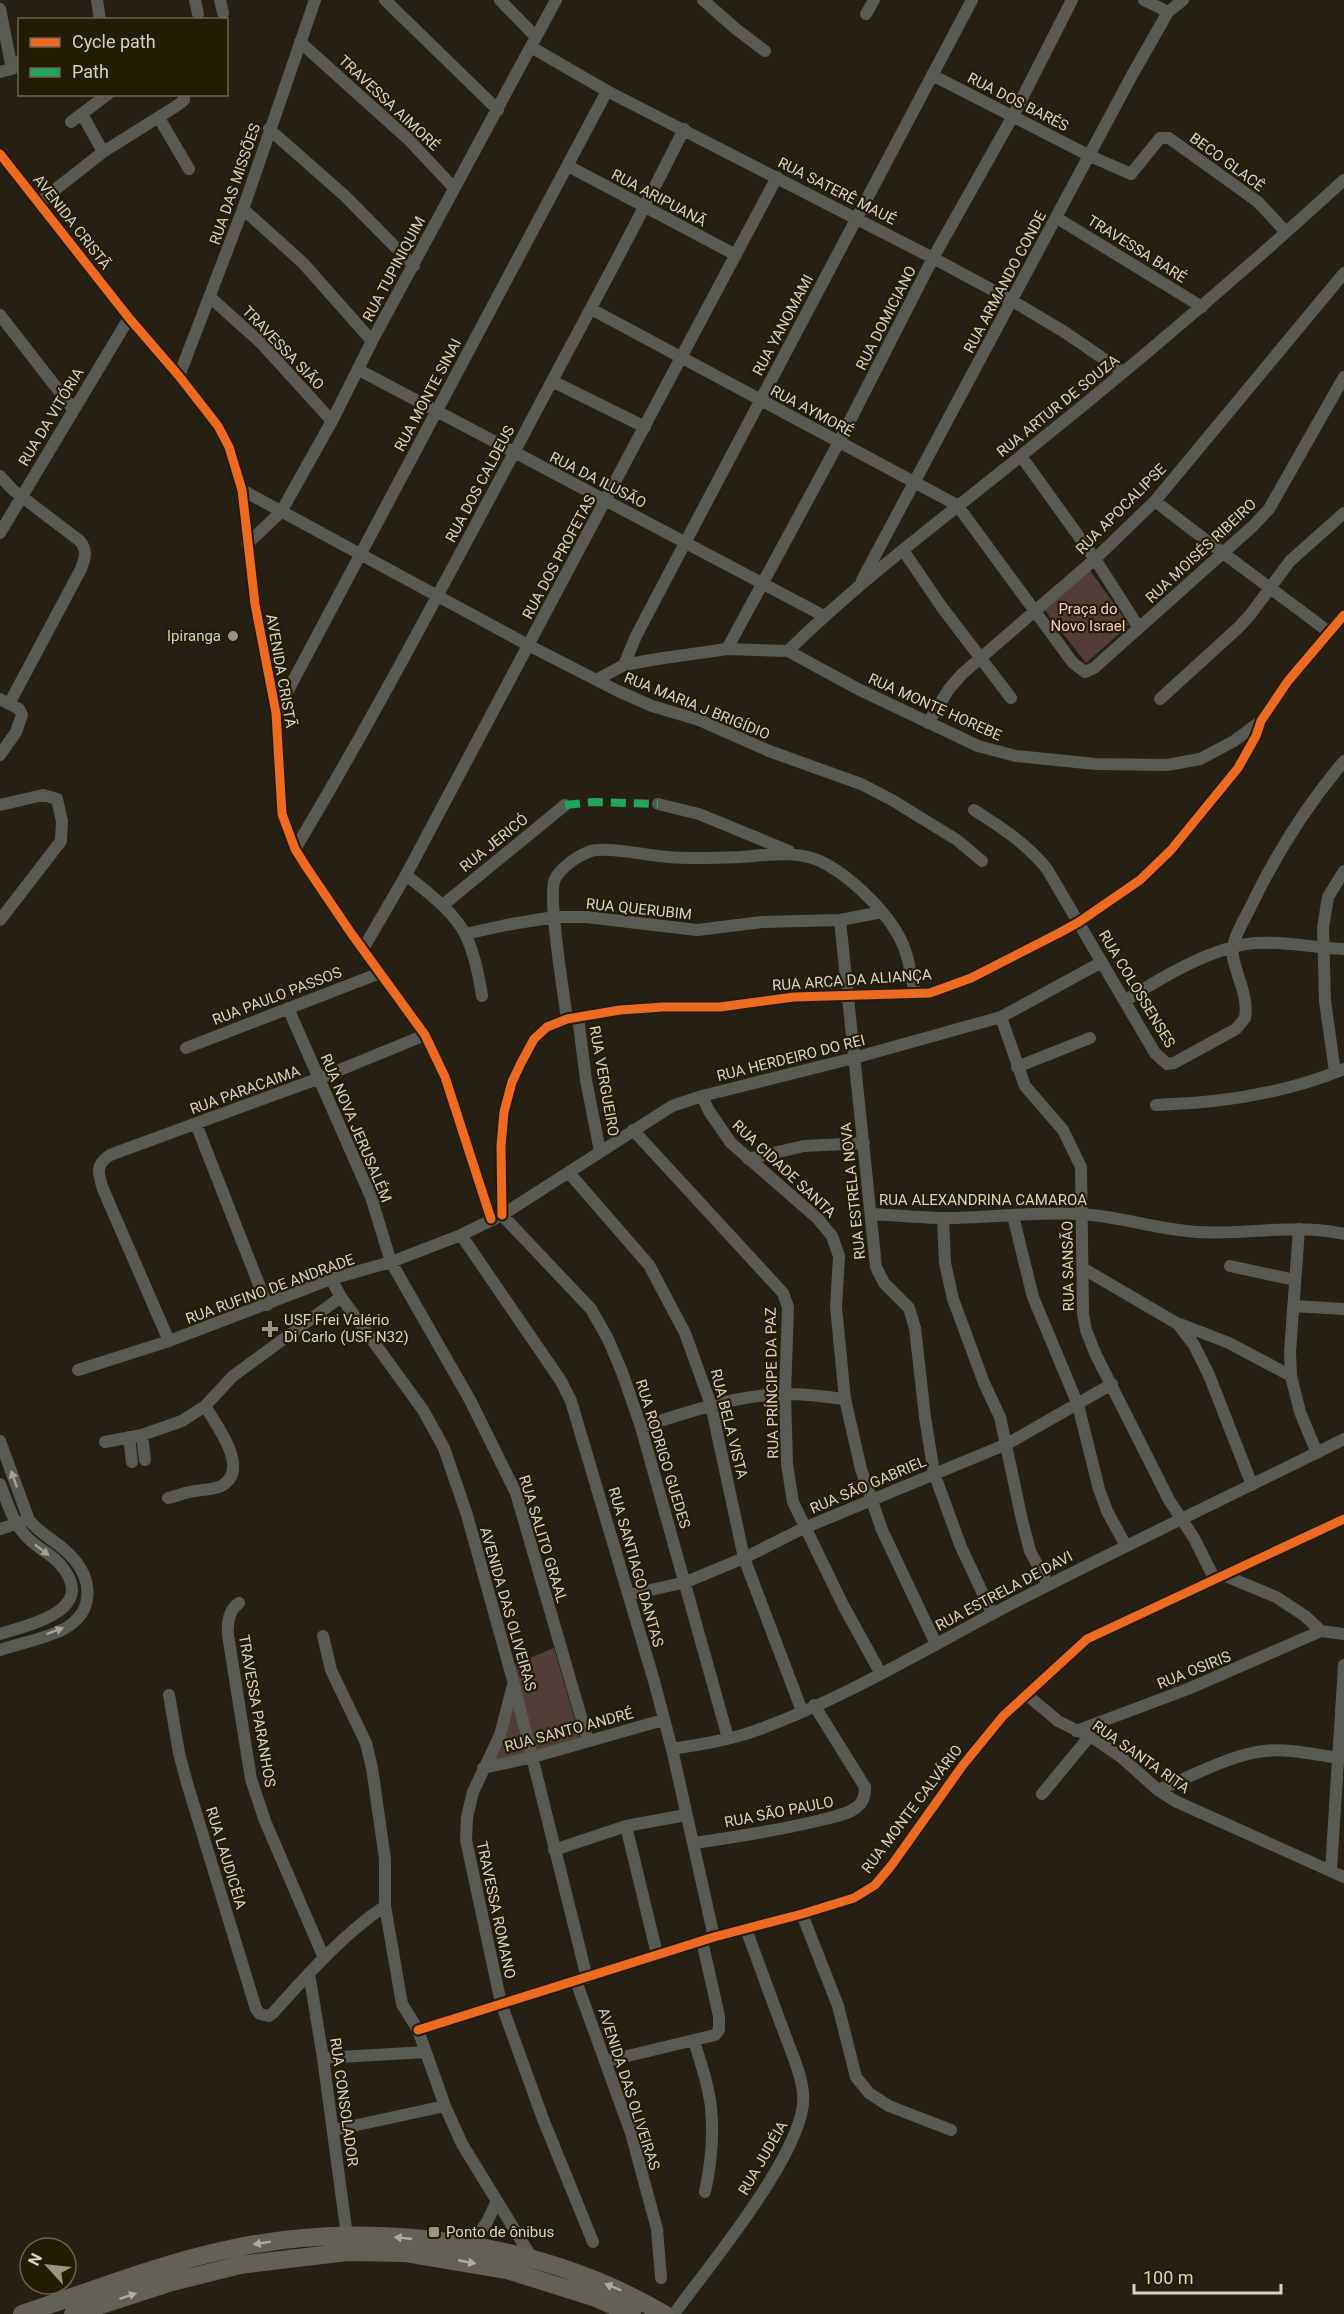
<svg xmlns="http://www.w3.org/2000/svg" width="1344" height="2314" viewBox="0 0 1344 2314" font-family="Roboto,sans-serif">
<style>
.green{fill:#533d38}
.lines{fill:none;stroke-linecap:round;stroke-linejoin:round}
.minor{stroke:#5a5a55;stroke-width:12}
.highway{stroke:#626057;stroke-width:18}
.quiet{stroke:#20a55d;stroke-width:8;stroke-dasharray:15 8;stroke-linecap:butt}
.cycleway-casing{stroke:#241b03;stroke-width:13}
.cycleway{stroke:#ed6a23;stroke-width:9}
.oneway{fill:#a6a298}
.oneway2{fill:#afaa9e}
.poi-dot{fill:#9a9486;stroke:#241b03;stroke-width:2}
.labels{text-anchor:middle;stroke-width:4.5;stroke-linejoin:round;paint-order:stroke}
.street-label{font-size:15px;fill:#d8d2c4;stroke:#241b03}
.park-label{font-size:15px;fill:#f8cac3;stroke:#241b03}
.poi-label{font-size:15px;fill:#d8d2c4;stroke:#241b03;text-anchor:start}
</style>
<rect width="100%" height="100%" fill="#262014"/>
<path class="green" d="M 1089,569 L 1129,625 L 1086,663 L 1043,608 Z
M 554,1648 L 580,1738 L 537,1752 L 515,1664 Z
M 513,1692 L 527,1755 L 491,1762 Z"/>
<g class="lines">
<path class="minor" d="M 97,0 L 100,20
M 195,0 L 198,14
M 220,0 L 223,13
M 385,0 L 498,110
M 500,0 L 536,37
M 703,0 L 736,29 L 765,51
M 1144,0 L 1168,12
M 0,9 L 12,69
M 866,14 L 874,0
M 300,42 L 408,139 L 454,188
M 531,47 L 607,91 L 933,258 L 1011,300 L 1066,333 L 1123,372
M 0,72 L 12,69 L 20,61
M 932,75 L 1090,156 L 1131,174 L 1160,138 L 1169,138 L 1258,202 L 1286,232
M 82,114 L 103,152
M 159,118 L 189,169
M 71,122 L 108,94
M 269,129 L 345,196 L 414,266
M 0,154 L 129,318 L 179,376 L 218,426 L 229,447 L 242,490 L 255,604 L 276,713 L 282,814 L 295,849 L 307,868 L 351,933 L 425,1035 L 445,1077 L 491,1219
M 568,166 L 736,255
M 38,203 L 103,152 L 178,105 L 184,100 L 184,94
M 243,209 L 303,263 L 372,341
M 1057,218 L 1202,307
M 211,298 L 261,343 L 332,421
M 591,309 L 957,505 L 1073,663 L 1085,672 L 1094,668 L 1253,526 L 1269,509 L 1344,377
M 0,315 L 73,409
M 359,370 L 824,616
M 179,376 L 243,209 L 315,0
M 552,381 L 645,427
M 1021,456 L 1095,559 L 1139,628
M 0,476 L 13,490 L 80,541 C 88,551 85,558 81,569 L 9,704
M 242,490 L 528,645 L 618,691 L 652,706 L 699,720 L 769,751 L 861,784 L 892,800 L 957,840 L 982,861
M 1155,501 C 1212,546 1271,588 1329,632
M 0,533 L 129,318
M 247,544 L 281,512 L 332,421 L 372,341 L 556,0
M 903,550 L 941,606 L 1011,698
M 862,580 L 1131,77 L 1168,12 L 1183,0
M 727,649 L 839,442 L 933,258 L 1013,116 L 1072,0
M 788,651 C 861,579 943,519 1022,455 C 1132,367 1240,275 1344,180
M 624,665 L 636,636 L 685,543 L 972,0
M 598,679 L 624,665 L 657,659 L 727,649 L 788,651 L 858,689 L 978,746 L 1016,756 L 1096,764 L 1167,765 L 1200,759 L 1234,741 L 1261,721
M 0,699 L 19,709 L 22,715 L 16,732 L 0,755
M 1160,699 L 1239,627 L 1250,615 L 1290,561 L 1344,513
M 276,713 L 607,91
M 928,723 L 949,689 L 962,674 L 1095,559 L 1155,501 L 1344,273
M 658,804 L 699,814 L 789,851
M 0,805 L 43,795 L 57,799 L 62,821 L 61,841 L 0,920
M 974,810 C 1001,827 1027,844 1047,869 L 1155,1053 L 1167,1064 L 1174,1063 L 1236,1029 L 1245,1018 C 1250,993 1229,964 1233,946 C 1236,932 1246,917 1252,904 C 1277,852 1307,805 1344,761
M 295,849 C 373,719 443,585 515,451 C 571,344 630,238 684,129
M 406,875 C 427,892 454,911 466,936 C 475,955 479,976 482,996
M 443,905 L 565,805
M 840,920 L 876,1267 L 884,1283 L 909,1308 L 915,1328 L 925,1417 L 934,1473 L 961,1547 L 992,1613
M 465,934 L 506,925 L 554,917 L 586,917 L 697,930 L 762,922 L 840,920 L 882,912
M 363,949 L 406,875 L 777,177
M 1125,1001 C 1160,978 1213,946 1256,943 C 1285,941 1315,948 1344,949
M 288,1008 L 371,1197 L 391,1262 L 470,1400 L 516,1493 L 588,1741
M 578,1017 L 586,1080 L 600,1151
M 1001,1017 L 1025,1086 L 1063,1130 L 1081,1167 L 1083,1314 L 1086,1330 L 1095,1353 L 1169,1500 L 1194,1538 L 1214,1578
M 567,1019 C 564,995 547,895 555,879 C 561,867 579,855 591,851 C 607,846 649,856 668,857 C 692,859 717,858 741,857 C 770,855 799,849 826,864 C 855,880 894,918 905,950 C 910,964 912,980 915,994
M 186,1048 L 380,973
M 1017,1067 L 1090,1038
M 1335,1072 L 1325,1001 L 1323,928 L 1328,897 L 1344,871
M 702,1096 L 709,1111 L 731,1143 L 817,1218 L 832,1236 L 839,1256 L 836,1307 L 845,1399 L 861,1469 L 882,1530 L 936,1644
M 1156,1105 C 1220,1103 1284,1094 1344,1069
M 196,1124 L 267,1305
M 633,1130 L 783,1293 L 788,1307 L 785,1394 L 787,1464 L 793,1502 L 843,1605 L 881,1674
M 748,1159 L 804,1146 L 864,1143
M 570,1174 L 649,1265 L 685,1333 L 711,1405 L 744,1558 L 802,1711
M 871,1214 C 895,1215 920,1218 944,1218 C 989,1218 1036,1211 1081,1214 C 1119,1216 1159,1230 1198,1232 C 1247,1235 1296,1223 1344,1234
M 502,1215 L 501,1146 L 504,1112 L 512,1082 L 521,1063 L 534,1039 L 547,1027 L 567,1019 L 620,1010 L 663,1007 L 720,1007 L 794,997 L 930,993 L 971,978 L 1059,933 L 1079,922 L 1140,880 L 1171,850 L 1238,768 L 1256,736 L 1261,721 L 1288,681 L 1344,615
M 502,1215 L 591,1309 L 608,1339 L 622,1372 L 641,1427 L 728,1738
M 1013,1216 L 1033,1297 L 1078,1405 L 1099,1489 L 1107,1511 L 1126,1546
M 943,1218 L 945,1263 L 953,1299 L 984,1383 L 1000,1417 L 1022,1520 L 1030,1551 L 1048,1585
M 1299,1229 L 1290,1352 L 1291,1376 L 1300,1412 L 1317,1453
M 461,1235 L 561,1381 L 571,1401 L 654,1681 L 672,1749 L 714,1937
M 1230,1266 L 1295,1280
M 1084,1269 L 1178,1324 L 1194,1345 L 1209,1375 L 1252,1485
M 331,1279 L 341,1297 L 423,1410 L 444,1448 L 467,1515 L 514,1684 L 587,1978
M 1294,1306 L 1344,1309
M 1180,1324 L 1229,1343 L 1291,1376
M 169,1341 L 103,1189 C 98,1173 95,1165 110,1155 L 320,1078 L 425,1035
M 78,1370 L 169,1341 L 331,1279 L 391,1262 L 461,1235 L 502,1215 L 672,1106 L 702,1096 L 854,1058 L 1001,1017 L 1102,962
M 641,1427 C 688,1412 736,1395 785,1394 C 804,1393 825,1397 845,1399
M 142,1435 L 145,1460
M 129,1437 L 132,1462
M 0,1441 L 29,1520 C 40,1534 56,1541 68,1553 C 93,1577 97,1612 62,1630 C 44,1639 20,1643 0,1650
M 105,1442 L 142,1435 L 182,1421 L 205,1406 L 233,1376 L 341,1297
M 0,1484 C 7,1501 12,1520 24,1534 C 33,1546 49,1552 59,1563 C 101,1610 31,1624 0,1634
M 168,1498 C 177,1496 186,1492 195,1491 C 205,1489 215,1490 223,1485 C 250,1468 216,1425 205,1406
M 0,1529 L 22,1522
M 1223,1575 L 1276,1597 L 1305,1616 L 1321,1631 L 1344,1634
M 629,1595 L 686,1582 L 744,1558 L 804,1528 L 1007,1444 L 1112,1384
M 239,1603 C 229,1610 227,1623 228,1635 L 251,1779 L 265,1821 L 324,1958
M 323,1636 L 331,1670 L 366,1743 L 372,1768 L 385,1859 L 385,1906 L 402,2004 L 418,2030 L 445,2106 L 462,2144 L 532,2258
M 513,1685 L 500,1735 L 473,1792 L 467,1817 L 466,1840 L 501,2003 L 543,2119 L 593,2242
M 1026,1694 L 1058,1721 L 1098,1741 L 1121,1757 L 1158,1790 L 1175,1801 L 1344,1877
M 169,1695 L 179,1753 L 187,1783 L 256,2009 L 260,2014 L 269,2016 L 273,2013 C 308,1974 342,1935 385,1906
M 1076,1731 L 1188,1689 L 1321,1631
M 672,1749 C 701,1744 732,1740 760,1729 C 848,1697 932,1645 1015,1602 C 1124,1546 1234,1494 1344,1439
M 483,1768 L 533,1757 L 663,1720
M 1158,1790 C 1188,1778 1232,1754 1264,1751 C 1289,1748 1315,1755 1339,1758
M 1042,1794 L 1089,1737
M 626,1826 L 657,1954
M 694,1843 C 735,1837 776,1831 817,1821 C 830,1817 846,1816 857,1807 C 864,1802 865,1795 865,1787 L 814,1705
M 554,1850 L 626,1826 L 686,1815
M 1331,1871 L 1344,1665
M 802,1914 L 838,2006 L 856,2077 L 869,2093 L 889,2106 L 951,2130
M 309,1973 L 323,2058 L 347,2236
M 576,1981 L 631,2133 L 657,2229 L 661,2278
M 418,2030 L 714,1937 L 802,1914 L 854,1898 L 875,1885 L 891,1866 L 963,1765 L 1003,1716 L 1087,1639 L 1344,1519
M 694,2040 C 700,2062 709,2085 711,2108 C 714,2136 711,2164 705,2192
M 323,2058 L 426,2052
M 607,2061 L 715,2035 L 719,2030 L 719,2016 L 702,1941
M 334,2130 L 445,2106
M 470,2245 L 487,2222 L 496,2203
M 674,2314 C 707,2268 810,2146 803,2093 C 801,2072 791,2052 784,2032 C 771,1998 759,1964 746,1929"/>
<path class="highway" d="M 22,2314 C 89,2292 156,2265 225,2250 C 368,2218 538,2240 664,2314
M 73,2314 L 172,2282 L 240,2265 L 347,2252 L 406,2253 L 507,2270 L 596,2298 L 632,2314"/>
<path class="quiet" d="M 565,805 L 593,802 L 658,804"/>
<defs>
<path id="cycleway" d="M 0,154 L 129,318 L 179,376 L 218,426 L 229,447 L 242,490 L 255,604 L 276,713 L 282,814 L 295,849 L 307,868 L 351,933 L 425,1035 L 445,1077 L 491,1219
M 502,1215 L 501,1146 L 504,1112 L 512,1082 L 521,1063 L 534,1039 L 547,1027 L 567,1019 L 620,1010 L 663,1007 L 720,1007 L 794,997 L 930,993 L 971,978 L 1059,933 L 1079,922 L 1140,880 L 1171,850 L 1238,768 L 1256,736 L 1261,721 L 1288,681 L 1344,615
M 418,2030 L 714,1937 L 802,1914 L 854,1898 L 875,1885 L 891,1866 L 963,1765 L 1003,1716 L 1087,1639 L 1344,1519"/>
</defs>
<use href="#cycleway" class="cycleway-casing"/>
<use href="#cycleway" class="cycleway"/>
</g>
<defs><path id="oneway-solid" d="M-6-.8H1V-3.2L6.5 0L1 3.2V.8H-6Z" transform="scale(1.5)"/></defs>
<g class="oneway">
<use href="#oneway-solid" transform="translate(14 1479) rotate(-110)"/>
<use href="#oneway-solid" transform="translate(42 1550) rotate(38)"/>
<use href="#oneway-solid" transform="translate(55 1631) rotate(-21)"/>
</g>
<g class="oneway2">
<use href="#oneway-solid" transform="translate(403 2238) rotate(-174)"/>
<use href="#oneway-solid" transform="translate(262 2243) rotate(171)"/>
<use href="#oneway-solid" transform="translate(467 2262) rotate(11)"/>
<use href="#oneway-solid" transform="translate(613 2287) rotate(-158)"/>
<use href="#oneway-solid" transform="translate(128 2296) rotate(-18)"/>
</g>
<g class="poi-dot">
<circle cx="233" cy="636" r="6"/>
<path d="M267 1320h6v6h6v6h-6v6h-6v-6h-6v-6h6z"/>
<rect x="428" y="2226" width="12" height="12" rx="3"/>
</g>
<g class="labels">
<g class="street-label">
<text transform="translate(1018 102) rotate(27)" y="5">RUA DOS BARÉS</text>
<text transform="translate(389 103) rotate(43)" y="5">TRAVESSA AIMORÉ</text>
<text transform="translate(1227 162) rotate(36)" y="5">BECO GLACÊ</text>
<text transform="translate(235 184) rotate(-71)" y="5">RUA DAS MISSÕES</text>
<text transform="translate(837 191) rotate(27)" y="5">RUA SATERÊ MAUÉ</text>
<text transform="translate(659 198) rotate(28)" y="5">RUA ARIPUANÃ</text>
<text transform="translate(72 222) rotate(52)" y="5">AVENIDA CRISTÃ</text>
<text transform="translate(1137 249) rotate(32)" y="5">TRAVESSA BARÉ</text>
<text transform="translate(394 269) rotate(-62)" y="5">RUA TUPINIQUIM</text>
<text transform="translate(1005 282) rotate(-62)" y="5">RUA ARMANDO CONDE</text>
<text transform="translate(886 318) rotate(-63)" y="5">RUA DOMICIANO</text>
<text transform="translate(783 325) rotate(-62)" y="5">RUA YANOMAMI</text>
<text transform="translate(283 348) rotate(46)" y="5">TRAVESSA SIÃO</text>
<text transform="translate(428 395) rotate(-62)" y="5">RUA MONTE SINAI</text>
<text transform="translate(1058 406) rotate(-39)" y="5">RUA ARTUR DE SOUZA</text>
<text transform="translate(812 411) rotate(28)" y="5">RUA AYMORÉ</text>
<text transform="translate(51 417) rotate(-59)" y="5">RUA DA VITÓRIA</text>
<text transform="translate(598 480) rotate(27)" y="5">RUA DA ILUSÃO</text>
<text transform="translate(480 484) rotate(-62)" y="5">RUA DOS CALDEUS</text>
<text transform="translate(1121 509) rotate(-45)" y="5">RUA APOCALIPSE</text>
<text transform="translate(1201 551) rotate(-43)" y="5">RUA MOISÉS RIBEIRO</text>
<text transform="translate(559 557) rotate(-62)" y="5">RUA DOS PROFETAS</text>
<text transform="translate(281 671) rotate(80)" y="5">AVENIDA CRISTÃ</text>
<text transform="translate(697 706) rotate(22)" y="5">RUA MARIA J BRIGÍDIO</text>
<text transform="translate(935 707) rotate(24)" y="5">RUA MONTE HOREBE</text>
<text transform="translate(494 843) rotate(-39)" y="5">RUA JERICÓ</text>
<text transform="translate(639 909) rotate(6)" y="5">RUA QUERUBIM</text>
<text transform="translate(852 980) rotate(-4)" y="5">RUA ARCA DA ALIANÇA</text>
<text transform="translate(1137 989) rotate(59)" y="5">RUA COLOSSENSES</text>
<text transform="translate(277 996) rotate(-21)" y="5">RUA PAULO PASSOS</text>
<text transform="translate(791 1058) rotate(-14)" y="5">RUA HERDEIRO DO REI</text>
<text transform="translate(604 1081) rotate(80)" y="5">RUA VERGUEIRO</text>
<text transform="translate(245 1090) rotate(-20)" y="5">RUA PARACAIMA</text>
<text transform="translate(356 1128) rotate(67)" y="5">RUA NOVA JERUSALÉM</text>
<text transform="translate(784 1169) rotate(43)" y="5">RUA CIDADE SANTA</text>
<text transform="translate(853 1191) rotate(-96)" y="5">RUA ESTRELA NOVA</text>
<text x="983" y="1205">RUA ALEXANDRINA CAMAROA</text>
<text transform="translate(1068 1266) rotate(-91)" y="5">RUA SANSÃO</text>
<text transform="translate(270 1289) rotate(-20)" y="5">RUA RUFINO DE ANDRADE</text>
<text transform="translate(772 1383) rotate(-91)" y="5">RUA PRÍNCIPE DA PAZ</text>
<text transform="translate(729 1424) rotate(76)" y="5">RUA BELA VISTA</text>
<text transform="translate(663 1454) rotate(73)" y="5">RUA RODRIGO GUEDES</text>
<text transform="translate(868 1485) rotate(-23)" y="5">RUA SÃO GABRIEL</text>
<text transform="translate(543 1539) rotate(73)" y="5">RUA SALITO GRAAL</text>
<text transform="translate(636 1567) rotate(74)" y="5">RUA SANTIAGO DANTAS</text>
<text transform="translate(1004 1591) rotate(-28)" y="5">RUA ESTRELA DE DAVI</text>
<text transform="translate(508 1609) rotate(74)" y="5">AVENIDA DAS OLIVEIRAS</text>
<text transform="translate(1194 1670) rotate(-22)" y="5">RUA OSIRIS</text>
<text transform="translate(257 1711) rotate(80)" y="5">TRAVESSA PARANHOS</text>
<text transform="translate(569 1730) rotate(-15)" y="5">RUA SANTO ANDRÉ</text>
<text transform="translate(1141 1757) rotate(35)" y="5">RUA SANTA RITA</text>
<text transform="translate(912 1809) rotate(-53)" y="5">RUA MONTE CALVÁRIO</text>
<text transform="translate(779 1812) rotate(-11)" y="5">RUA SÃO PAULO</text>
<text transform="translate(226 1858) rotate(73)" y="5">RUA LAUDICÉIA</text>
<text transform="translate(496 1910) rotate(78)" y="5">TRAVESSA ROMANO</text>
<text transform="translate(629 2089) rotate(72)" y="5">AVENIDA DAS OLIVEIRAS</text>
<text transform="translate(344 2102) rotate(82)" y="5">RUA CONSOLADOR</text>
<text transform="translate(763 2158) rotate(-60)" y="5">RUA JUDÉIA</text>
</g>
<g class="park-label">
<text x="1088" y="614">Praça do<tspan x="1088" dy="17">Novo Israel</tspan></text>
</g>
<g class="poi-label">
<text x="221" y="641" text-anchor="end">Ipiranga</text>
<text x="284" y="1325">USF Frei Valério<tspan x="284" dy="17">Di Carlo (USF N32)</tspan></text>
<text x="446" y="2237">Ponto de ônibus</text>
</g>
</g>
<rect x="18" y="18" width="210" height="78" fill="#241b03" stroke="#6c6450" stroke-width="1.5"/>
<rect x="30" y="38" width="30" height="9" fill="#ed6a23" stroke="#6c6450" stroke-width="1.5"/>
<text x="72" y="48" font-size="18" fill="#d8d2c4">Cycle path</text>
<rect x="30" y="68" width="30" height="9" fill="#20a55d" stroke="#6c6450" stroke-width="1.5"/>
<text x="72" y="78" font-size="18" fill="#d8d2c4">Path</text>
<g transform="translate(48 2266) rotate(297)"><circle r="28" fill="#241b03" stroke="#6c6450" stroke-width="1.5"/>
<path d="M0-4.5L10 22L0 15L-10 22Z" fill="#9a9486"/>
<text y="-9" font-size="16" font-weight="bold" text-anchor="middle" fill="#d8d2c4">N</text>
</g>
<path d="M1134 2284v9h147v-9" fill="none" stroke="#d8d2c4" stroke-width="3"/>
<text x="1143" y="2284" font-size="18" fill="#d8d2c4" stroke="#241b03" stroke-width="4.5" paint-order="stroke">100 m</text>
</svg>
